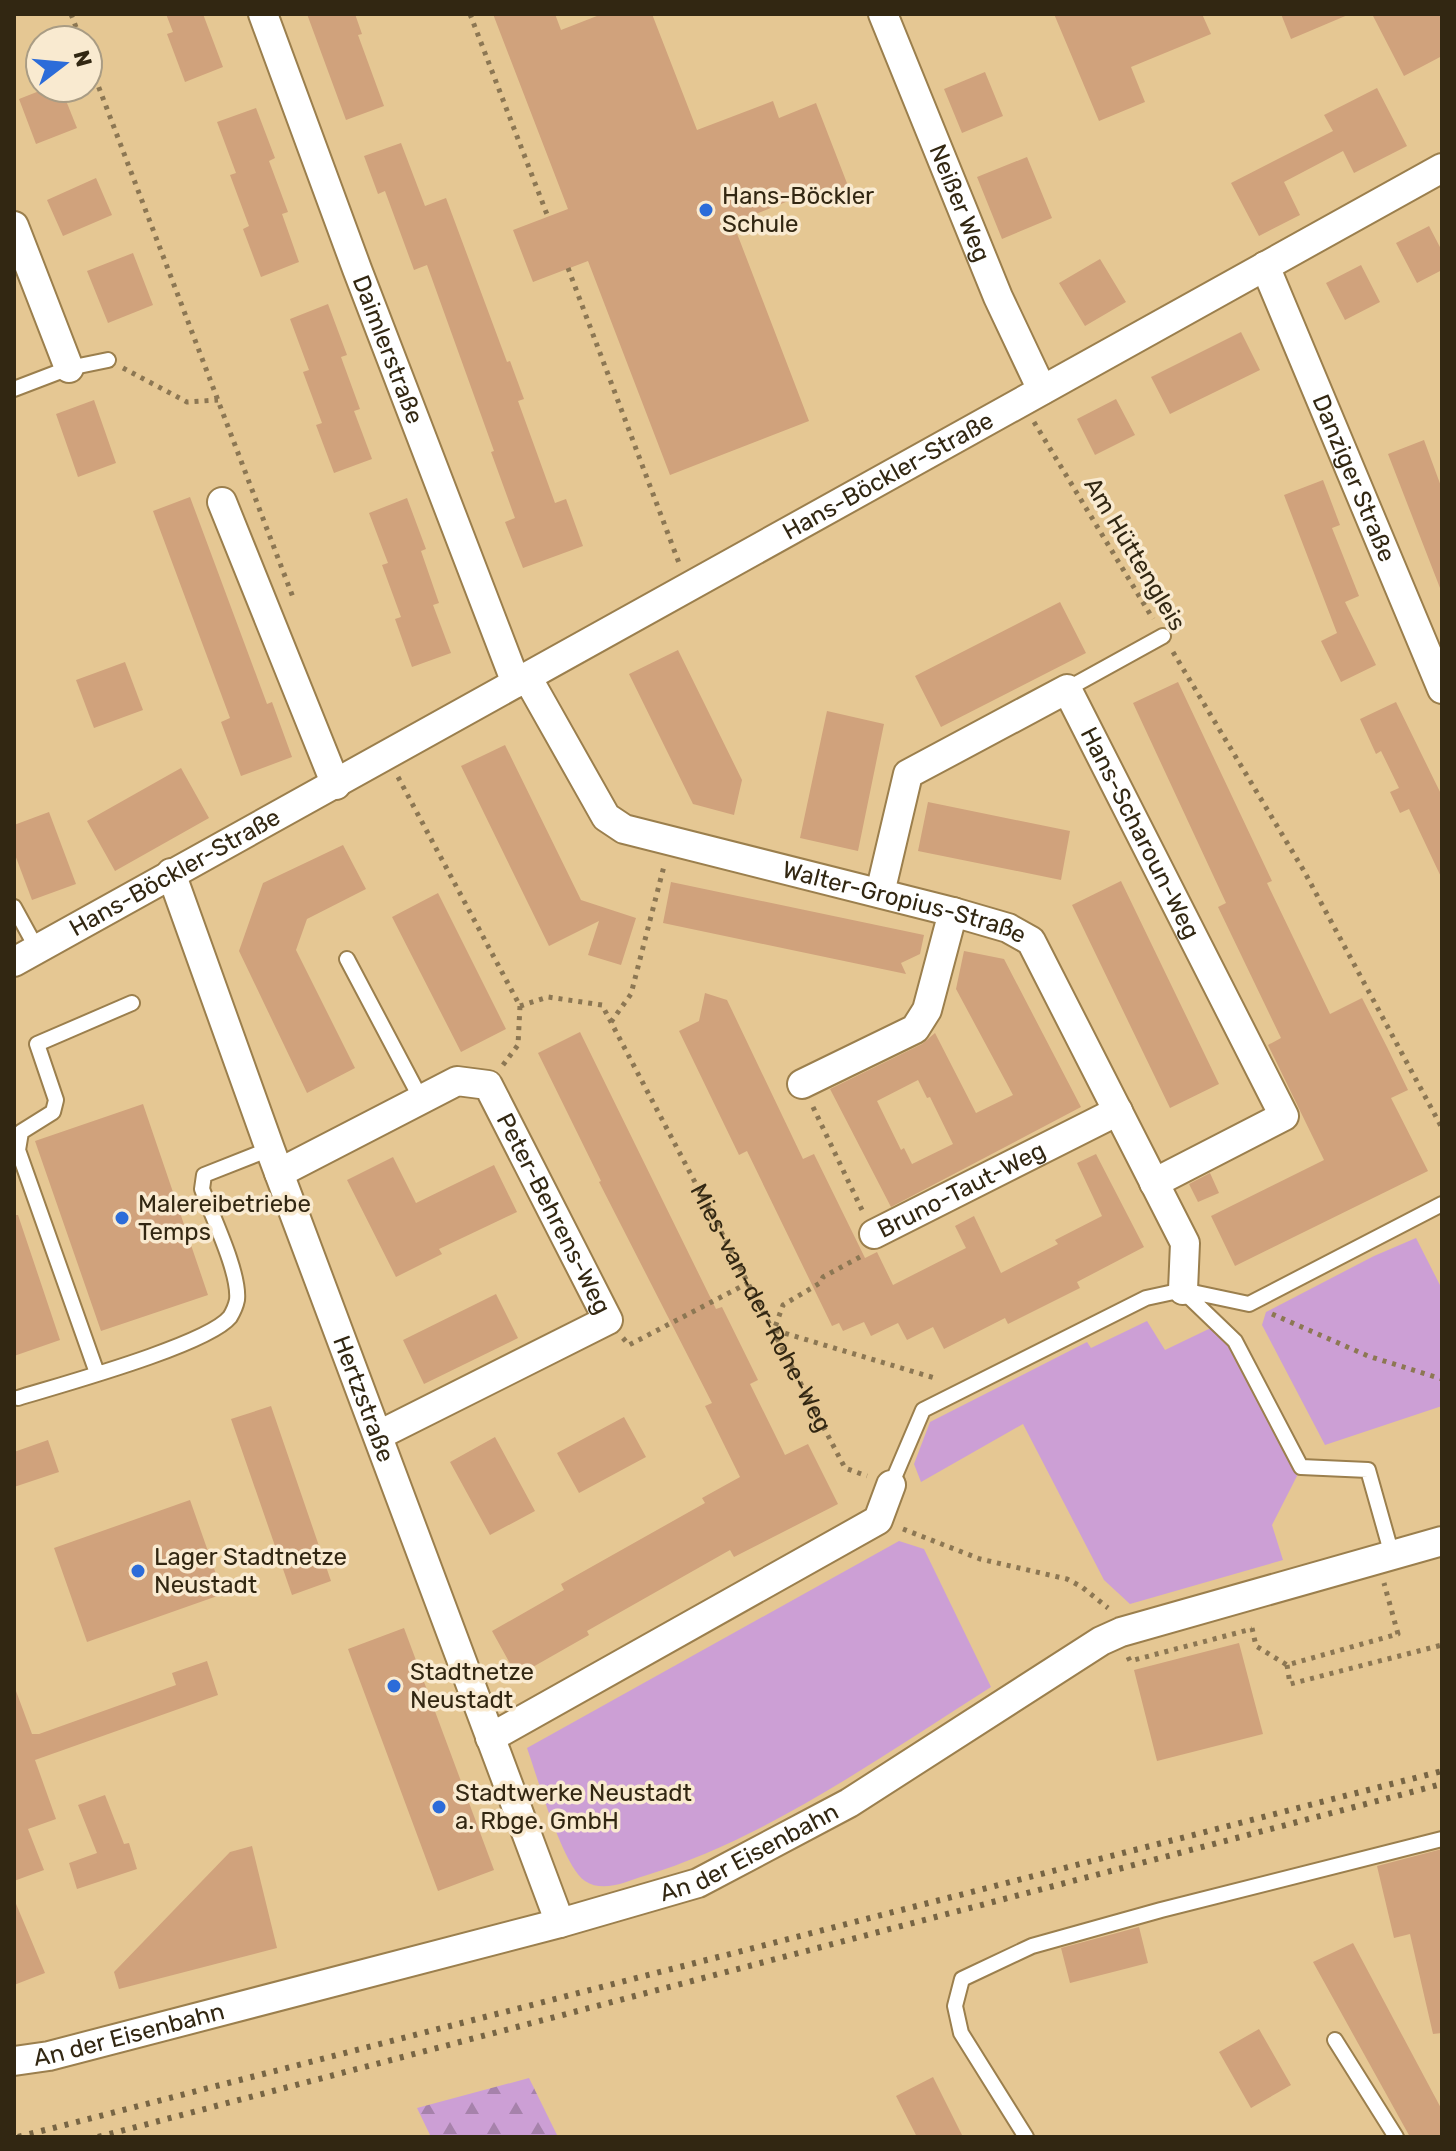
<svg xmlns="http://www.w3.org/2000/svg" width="1456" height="2151" viewBox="0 0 1456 2151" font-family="Rubik,sans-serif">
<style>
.green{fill:#cc9fd5}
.forest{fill:url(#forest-firs)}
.building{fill:#d0a27c;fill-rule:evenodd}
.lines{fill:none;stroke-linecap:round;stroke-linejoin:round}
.service-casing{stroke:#9b7f4d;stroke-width:18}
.minor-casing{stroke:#9b7f4d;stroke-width:32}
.path{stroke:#8c7753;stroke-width:5;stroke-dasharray:4 6;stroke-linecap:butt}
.service{stroke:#fff;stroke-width:14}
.minor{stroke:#fff;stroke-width:28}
.rail{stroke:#776544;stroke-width:6;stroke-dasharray:4 8;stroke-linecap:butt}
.poi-dot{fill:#2c6cd9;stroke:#f9ead0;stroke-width:3}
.labels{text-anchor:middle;stroke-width:7;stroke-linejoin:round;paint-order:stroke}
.poi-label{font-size:24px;fill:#322712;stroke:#f9ead0;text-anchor:start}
.street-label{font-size:24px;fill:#322712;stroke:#f9ead0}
</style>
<defs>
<pattern id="forest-firs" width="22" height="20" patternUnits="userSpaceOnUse" patternTransform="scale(2)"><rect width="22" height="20" fill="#cc9fd5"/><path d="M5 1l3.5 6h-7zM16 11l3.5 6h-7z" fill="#a682ab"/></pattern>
</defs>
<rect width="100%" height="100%" fill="#e5c793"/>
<path class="green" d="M 1416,1238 L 1442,1289 L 1442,1406 L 1325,1445 L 1262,1325 L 1266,1312 L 1374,1256 Z
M 1147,1321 L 1165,1350 L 1215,1326 L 1231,1344 L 1298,1474 L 1272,1525 L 1283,1560 L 1130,1604 L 1104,1580 L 1023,1424 L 921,1482 L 914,1464 L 930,1422 L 1087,1342 L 1091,1348 Z
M 899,1541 L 924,1549 L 991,1687 C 880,1757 770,1837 644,1876 C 625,1882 603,1893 585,1881 C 563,1867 537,1776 527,1748 Z"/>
<path class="forest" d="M 529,2078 L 558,2137 L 431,2137 L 417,2108 Z"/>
<path class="building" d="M 166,14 L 203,14 L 223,67 L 185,82 L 167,34 L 173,32 Z
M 307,14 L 355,14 L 362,34 L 358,35 L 384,106 L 346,120 Z
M 493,14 L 555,14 L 561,30 L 602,14 L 652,14 L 697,130 L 773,101 L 779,118 L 816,103 L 850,191 L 811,206 L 806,194 L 733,223 L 809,421 L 670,475 L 588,261 L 533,282 L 513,230 L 568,209 Z
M 1054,14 L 1202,14 L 1211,34 L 1131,67 L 1145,102 L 1099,121 Z
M 1281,14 L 1350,14 L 1291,39 Z
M 1372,14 L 1442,14 L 1442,56 L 1404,76 Z
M 985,72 L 1003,116 L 962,133 L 944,89 Z
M 47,88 L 61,88 L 77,128 L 36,144 L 19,99 Z
M 1377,88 L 1407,146 L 1354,173 L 1343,151 L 1284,182 L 1300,215 L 1259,236 L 1231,183 L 1333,131 L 1324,115 Z
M 256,108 L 275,158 L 269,161 L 288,212 L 282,214 L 299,262 L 261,277 L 243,229 L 249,226 L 230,175 L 236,173 L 217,122 Z
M 401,143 L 425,206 L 446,198 L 507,362 L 510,361 L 524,399 L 518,401 L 555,503 L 566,499 L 583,546 L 523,568 L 505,522 L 515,518 L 491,452 L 494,451 L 427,265 L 414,270 L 385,191 L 378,194 L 364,156 Z
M 1027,157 L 1052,218 L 1002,239 L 977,177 Z
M 96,178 L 112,215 L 63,236 L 47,200 Z
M 1429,226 L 1442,251 L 1442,270 L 1417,283 L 1396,243 Z
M 133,253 L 153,305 L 108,323 L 87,271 Z
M 1100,259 L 1126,302 L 1085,326 L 1059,283 Z
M 1361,265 L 1380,302 L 1345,320 L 1326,283 Z
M 328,304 L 347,355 L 341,357 L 360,409 L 354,411 L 372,459 L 334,473 L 316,425 L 322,423 L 303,372 L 309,370 L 290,319 Z
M 1241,332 L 1260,370 L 1170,414 L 1151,377 Z
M 1116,399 L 1135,435 L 1095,455 L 1077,419 Z
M 94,400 L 116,463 L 78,477 L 56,414 Z
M 1424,440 L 1442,489 L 1440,588 L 1388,454 Z
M 1323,480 L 1340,525 L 1332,528 L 1359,596 L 1345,602 L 1376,665 L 1341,682 L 1321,641 L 1337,633 L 1284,495 Z
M 190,497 L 267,704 L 272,702 L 292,757 L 241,776 L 221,722 L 230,718 L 153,511 Z
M 407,498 L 426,549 L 421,551 L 439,603 L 433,605 L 451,653 L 412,667 L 395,619 L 401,617 L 382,565 L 388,563 L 369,513 Z
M 1060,602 L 1086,653 L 941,727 L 915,676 Z
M 678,650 L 742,780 L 734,815 L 693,804 L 629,674 Z
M 125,662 L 143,710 L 94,728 L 76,680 Z
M 1178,682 L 1272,881 L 1267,883 L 1330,1014 L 1362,998 L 1387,1047 L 1408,1090 L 1391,1098 L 1428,1171 L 1235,1266 L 1211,1216 L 1324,1160 L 1268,1045 L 1281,1038 L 1218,907 L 1226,903 L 1133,703 Z
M 1396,702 L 1442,796 L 1442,879 L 1409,809 L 1400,813 L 1390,792 L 1399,788 L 1381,751 L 1376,754 L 1360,719 Z
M 827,711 L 884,724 L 858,851 L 800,838 Z
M 505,745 L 581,900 L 636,918 L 621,965 L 588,955 L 599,921 L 549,946 L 461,766 Z
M 181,768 L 209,818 L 115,871 L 87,821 Z
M 928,802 L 1070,831 L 1061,880 L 918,851 Z
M 49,812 L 76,884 L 32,900 L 14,852 L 14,825 Z
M 343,845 L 366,889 L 307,919 L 296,950 L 355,1068 L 307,1093 L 239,951 L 263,883 Z
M 1121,881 L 1219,1084 L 1170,1108 L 1072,905 Z
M 671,882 L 924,935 L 920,954 L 901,963 L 906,974 L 663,923 Z
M 438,893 L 506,1029 L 461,1052 L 392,917 Z
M 964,951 L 1004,959 L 1081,1107 L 891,1207 L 830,1089 L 922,1044 L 935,1033 L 976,1113 L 1013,1095 L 956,989 ZM 918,1080 L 927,1098 L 930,1097 L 953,1144 L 912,1164 L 904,1148 L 901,1150 L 877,1101 Z
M 705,993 L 727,1000 L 803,1159 L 814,1154 L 865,1258 L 877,1252 L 893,1285 L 966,1248 L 955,1226 L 974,1216 L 1001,1273 L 1058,1244 L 1055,1240 L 1102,1216 L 1077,1163 L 1096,1154 L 1144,1247 L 1077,1282 L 1080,1288 L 1008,1324 L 1005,1318 L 944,1349 L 933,1327 L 907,1340 L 898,1323 L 871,1336 L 864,1322 L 843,1331 L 839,1323 L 832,1326 L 747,1151 L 739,1155 L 679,1031 L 699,1021 Z
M 580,1032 L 716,1309 L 722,1307 L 758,1380 L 750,1384 L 785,1455 L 808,1444 L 838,1504 L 734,1557 L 730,1550 L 587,1631 L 589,1635 L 517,1676 L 492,1631 L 564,1590 L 561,1584 L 705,1503 L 702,1498 L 740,1477 L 705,1406 L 712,1403 L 599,1182 L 601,1181 L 538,1053 Z
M 143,1104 L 208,1295 L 101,1331 L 35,1141 Z
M 393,1157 L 416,1203 L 494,1165 L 517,1212 L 439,1249 L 442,1254 L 396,1277 L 347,1180 Z
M 1210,1173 L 1219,1193 L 1198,1202 L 1189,1184 Z
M 14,1215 L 18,1215 L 60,1340 L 14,1356 Z
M 496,1294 L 518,1338 L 424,1384 L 403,1340 Z
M 271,1406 L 331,1581 L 292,1595 L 231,1419 Z
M 624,1417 L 646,1457 L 579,1493 L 557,1453 Z
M 495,1437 L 535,1511 L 490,1535 L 450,1462 Z
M 48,1440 L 59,1472 L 14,1487 L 14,1452 Z
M 190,1500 L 223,1594 L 87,1642 L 54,1548 Z
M 404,1628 L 494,1870 L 438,1891 L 348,1649 Z
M 1239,1643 L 1263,1734 L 1157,1761 L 1134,1670 Z
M 207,1661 L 218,1695 L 35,1760 L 56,1819 L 28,1829 L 44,1870 L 14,1881 L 14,1691 L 16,1691 L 32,1734 L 39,1734 L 176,1685 L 172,1673 Z
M 105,1795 L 124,1844 L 129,1843 L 137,1869 L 77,1889 L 69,1863 L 97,1853 L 78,1805 Z
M 252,1846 L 277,1948 L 119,1989 L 114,1972 L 230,1852 Z
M 1442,1849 L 1442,2033 L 1433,2034 L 1410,1934 L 1394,1938 L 1377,1866 Z
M 14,1899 L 45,1973 L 14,1985 Z
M 1139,1927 L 1148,1963 L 1070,1983 L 1061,1948 Z
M 1353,1943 L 1442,2110 L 1442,2137 L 1410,2137 L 1313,1962 Z
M 1259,2029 L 1291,2085 L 1251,2108 L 1219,2052 Z
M 933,2077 L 963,2137 L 917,2137 L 896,2096 Z"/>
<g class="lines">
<defs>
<path id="service" d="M 14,389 L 69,368 L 108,360
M 1067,689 L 1163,636
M 14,907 L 37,949
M 347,959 L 421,1099
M 1183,1291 L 1235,1341 L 1301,1467 L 1368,1470 L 1392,1555
M 97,1373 L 18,1150 L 21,1132 L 53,1112 L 56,1100 L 37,1044 L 132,1003
M 18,1398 C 60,1385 207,1345 230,1317 C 233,1312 236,1305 237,1300 C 240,1273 212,1216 202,1189 L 204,1175 L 270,1149
M 891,1485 L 923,1410 L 1146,1298 L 1183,1290 L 1249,1304 L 1442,1204
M 1335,2040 L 1396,2137
M 1026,2137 L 961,2033 L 955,2006 L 962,1979 L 1032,1946 L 1161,1910 L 1442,1839"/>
<g id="minor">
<path id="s2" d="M 263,14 L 357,269 L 516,683"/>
<path id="s3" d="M 883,14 L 998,297 L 1042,390"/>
<path d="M 14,226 L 69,368"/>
<path id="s4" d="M 1265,266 L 1442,689"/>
<path d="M 222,502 L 336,785"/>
<path id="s5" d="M 527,677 L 606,817 L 624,829 L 953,912 L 1008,928 L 1031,941 L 1185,1243 L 1183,1290"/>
<path id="s6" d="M 171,873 L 270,1149 L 560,1923"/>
<path id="s7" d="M 880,893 L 908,774 L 1067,689 L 1284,1116 L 1154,1183"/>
<path id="s8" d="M 14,962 L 1442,168"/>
<path d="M 802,1084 L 915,1029 L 927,1010 L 953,912"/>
<path id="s9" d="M 279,1173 L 457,1081 L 488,1085 L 608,1320 L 379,1435"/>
<path id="s10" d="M 874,1234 L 1118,1111"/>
<path d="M 490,1738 L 878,1520 L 891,1485"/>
<path id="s11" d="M 14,2061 L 49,2056 L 560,1923 L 698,1883 L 849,1803 L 1101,1641 L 1121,1632 L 1442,1541"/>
</g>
</defs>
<use href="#service" class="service-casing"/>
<use href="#minor" class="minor-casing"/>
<g class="path">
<path d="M 71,14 L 81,40"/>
<path d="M 470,14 L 548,217"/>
<path d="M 88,59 L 294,600"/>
<path d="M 568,268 L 679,563"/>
<path d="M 123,368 L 187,402 L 218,400"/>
<path d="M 1034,422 L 1153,619"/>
<path d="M 1173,652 L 1304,871 L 1442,1128"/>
<path d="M 398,777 L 520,1006"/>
<path id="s1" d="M 520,1006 L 548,997 L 602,1005 L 845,1468 L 867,1476"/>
<path d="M 611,1022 L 631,994 L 664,866"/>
<path d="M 503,1065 L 518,1045 L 520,1006"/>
<path d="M 813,1107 L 862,1210"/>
<path d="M 860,1257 L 823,1277 L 820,1283 L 783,1305 L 774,1330 L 938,1379"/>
<path d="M 1272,1314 L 1368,1356 L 1442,1379"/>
<path d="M 623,1338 L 629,1345 L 748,1283"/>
<path d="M 903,1529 L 980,1559 L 1067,1579 L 1082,1587 L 1108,1608"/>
<path d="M 1252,1628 L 1256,1646 L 1287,1665 L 1398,1634 L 1384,1583"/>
<path d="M 1128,1657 L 1130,1661 L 1252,1629"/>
<path d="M 1287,1665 L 1290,1684 L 1442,1645"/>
</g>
<use href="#service" class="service"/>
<use href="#minor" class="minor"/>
<path class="rail" d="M 18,2137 L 1442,1771
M 98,2137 L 1442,1784"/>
</g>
<g class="poi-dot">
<circle cx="706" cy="210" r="8"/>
<circle cx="122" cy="1218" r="8"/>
<circle cx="138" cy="1571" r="8"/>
<circle cx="394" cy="1686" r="8"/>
<circle cx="439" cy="1807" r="8"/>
</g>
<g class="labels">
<g class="poi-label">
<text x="722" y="204">Hans-Böckler<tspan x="722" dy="28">Schule</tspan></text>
<text x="138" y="1212">Malereibetriebe<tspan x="138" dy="28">Temps</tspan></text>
<text x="154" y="1565">Lager Stadtnetze<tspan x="154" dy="28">Neustadt</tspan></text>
<text x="410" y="1680">Stadtnetze<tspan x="410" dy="28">Neustadt</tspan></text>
<text x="455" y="1801">Stadtwerke Neustadt<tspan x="455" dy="28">a. Rbge. GmbH</tspan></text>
</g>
<g class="street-label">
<text dy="8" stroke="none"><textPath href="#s3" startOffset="204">Neißer Weg</textPath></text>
<text dy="8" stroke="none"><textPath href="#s2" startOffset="358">Daimlerstraße</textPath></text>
<text dy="8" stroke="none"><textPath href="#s8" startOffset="1000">Hans-Böckler-Straße</textPath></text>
<text dy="8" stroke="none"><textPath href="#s4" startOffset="230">Danziger Straße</textPath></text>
<text transform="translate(1135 554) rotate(59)" y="8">Am Hüttengleis</text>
<text dy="8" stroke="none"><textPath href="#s7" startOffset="464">Hans-Scharoun-Weg</textPath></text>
<text dy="8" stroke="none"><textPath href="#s8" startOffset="184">Hans-Böckler-Straße</textPath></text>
<text dy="8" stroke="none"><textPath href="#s5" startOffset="472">Walter-Gropius-Straße</textPath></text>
<text dy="8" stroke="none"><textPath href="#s10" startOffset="98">Bruno-Taut-Weg</textPath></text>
<text dy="8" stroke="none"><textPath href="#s9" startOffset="376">Peter-Behrens-Weg</textPath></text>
<text dy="8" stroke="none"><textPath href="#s1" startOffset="426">Mies-van-der-Rohe-Weg</textPath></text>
<text dy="8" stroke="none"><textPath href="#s6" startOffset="560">Hertzstraße</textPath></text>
<text dy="8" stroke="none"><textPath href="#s11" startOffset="766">An der Eisenbahn</textPath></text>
<text dy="8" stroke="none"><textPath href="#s11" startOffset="118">An der Eisenbahn</textPath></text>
</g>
</g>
<rect width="1456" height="2151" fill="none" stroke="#322712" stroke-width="32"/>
<g transform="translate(64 64) rotate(74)"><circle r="38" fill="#f9ead0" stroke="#a99c84" stroke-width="2"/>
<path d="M0-6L14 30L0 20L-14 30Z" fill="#2c6cd9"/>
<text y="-12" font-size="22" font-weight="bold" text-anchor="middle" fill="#322712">N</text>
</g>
</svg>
